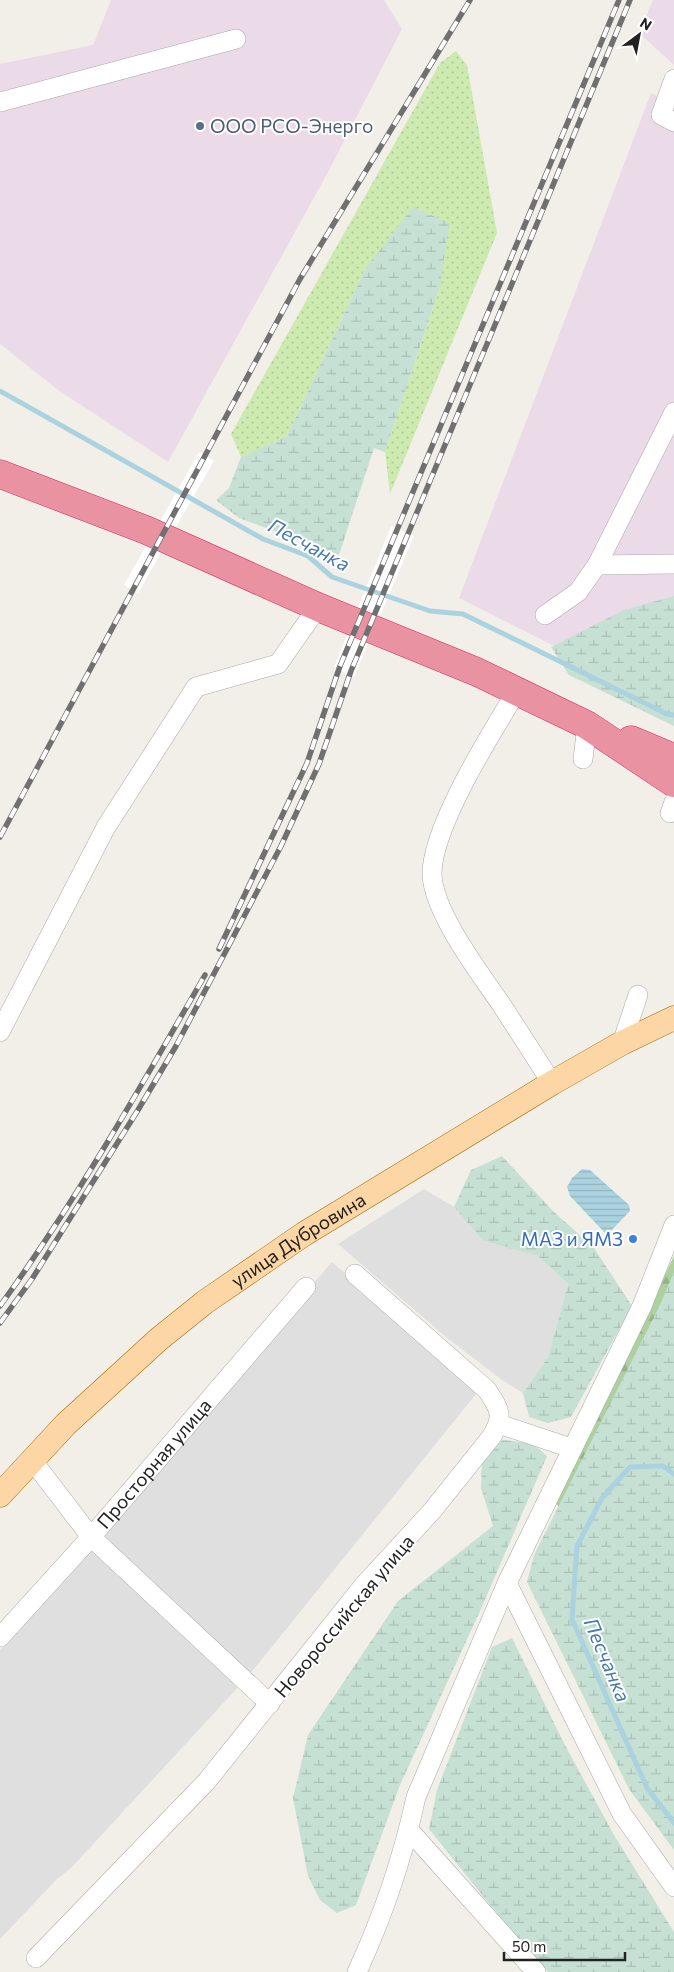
<svg xmlns="http://www.w3.org/2000/svg" width="674" height="1972" viewBox="0 0 674 1972" font-family="Commissioner,sans-serif">
<style>
.residential{fill:#e0dfdf}
.industrial{fill:#ebdbe8}
.grass{fill:url(#grass-dots)}
.forest{fill:url(#forest-firs)}
.wetland{fill:url(#wetland-marsh)}
.water{fill:url(#water-rules)}
.pier{fill:#fff}
.lines{fill:none;stroke-linecap:round;stroke-linejoin:round}
.stream{stroke:#aad3df;stroke-width:5}
.minor-casing{stroke:#a9a9a9;stroke-width:20}
.major-casing{stroke:#a06b00;stroke-width:25}
.highway-casing{stroke:#dc2a67;stroke-width:29}
.minor{stroke:#fff;stroke-width:19}
.major{stroke:#fcd6a4;stroke-width:24}
.highway{stroke:#e892a2;stroke-width:28}
.rail-casing{stroke:#707070;stroke-width:5.5}
.rail{stroke:#fff;stroke-width:4;stroke-dasharray:11;stroke-linecap:butt}
.service-dot{fill:#5c6f8a;stroke:#fff;stroke-width:2}
.shop-dot{fill:#3f7fe0;stroke:#fff;stroke-width:2}
.labels{text-anchor:middle;stroke-width:4;stroke-linejoin:round;paint-order:stroke}
.service-label{font-size:19px;fill:#4e5e75;stroke:#fff;text-anchor:start}
.shop-label{font-size:19px;fill:#366cbe;stroke:#fff;text-anchor:end}
.street-label{font-size:19px;fill:#222;stroke:#fff}
.water-label{font-size:20px;font-style:italic;fill:#4a7aab;stroke:#fff}
</style>
<defs>
<pattern id="grass-dots" width="8" height="8" patternUnits="userSpaceOnUse" patternTransform="scale(1.25)"><rect width="8" height="8" fill="#cdebb0"/><path d="M2 2h.1M6 6h.1" fill="none" stroke="#b0c997" stroke-width="1.8" stroke-linecap="round"/></pattern>
<pattern id="forest-firs" width="22" height="20" patternUnits="userSpaceOnUse" patternTransform="scale(1.25)"><rect width="22" height="20" fill="#add19e"/><path d="M5 1l3.5 6h-7zM16 11l3.5 6h-7z" fill="#95b388"/></pattern>
<pattern id="wetland-marsh" width="20" height="14" patternUnits="userSpaceOnUse" patternTransform="scale(1.25)"><rect width="20" height="14" fill="#c6e0d4"/><path d="M1 5h8M5 5V1M11 12h8M15 12V8" fill="none" stroke="#aac0b6"/></pattern>
<pattern id="water-rules" width="6" height="5" patternUnits="userSpaceOnUse" patternTransform="scale(1.25)"><rect width="6" height="5" fill="#aad3df"/><path d="M0 2.5h6" fill="none" stroke="#92b5bf"/></pattern>
</defs>
<rect width="100%" height="100%" fill="#f2efe9"/>
<path class="residential" d="M 424,1189 L 454,1207 L 483,1241 L 538,1256 L 568,1284 L 548,1357 L 523,1393 L 502,1380 L 446,1337 L 338,1244 Z
M 332,1262 L 480,1389 L 250,1674 L 98,1532 Z
M 90,1546 L 241,1684 L 71,1868 L 57,1879 L 0,1939 L 0,1650 Z"/>
<path class="industrial" d="M 111,0 L 384,0 L 402,29 L 327,174 L 168,462 L 58,390 L 0,344 L 0,64 L 93,45 Z
M 653,0 L 674,0 L 674,65 L 639,33 Z
M 651,93 L 674,104 L 674,698 L 610,674 L 459,598 Z"/>
<path class="grass" d="M 456,51 L 467,65 L 497,233 L 390,494 L 385,452 L 440,287 L 365,269 L 287,436 L 241,457 L 231,434 L 440,63 Z"/>
<path class="forest" d="M 674,1256 L 674,1325 L 570,1520 L 556,1503 L 567,1468 L 593,1430 L 612,1385 Z"/>
<path class="wetland" d="M 413,207 L 449,223 L 440,287 L 385,452 L 374,448 L 339,555 L 239,518 L 216,500 L 229,488 L 241,457 L 287,436 L 365,269 Z
M 674,596 L 674,726 L 569,675 L 551,647 L 624,610 Z
M 502,1156 L 552,1210 L 594,1248 L 632,1306 L 571,1417 L 548,1423 L 529,1417 L 523,1393 L 548,1357 L 568,1284 L 538,1256 L 483,1241 L 454,1207 L 471,1170 Z
M 674,1272 L 674,1850 L 629,1789 L 527,1582 L 534,1555 L 659,1307 Z
M 502,1440 L 532,1443 L 547,1456 L 481,1609 L 400,1785 L 356,1905 L 337,1913 L 320,1900 L 308,1876 L 293,1798 L 308,1735 L 398,1601 L 493,1526 L 481,1488 L 482,1463 Z
M 512,1638 L 566,1747 L 614,1835 L 674,1932 L 674,1972 L 548,1972 L 511,1931 L 429,1829 L 437,1790 L 492,1647 Z"/>
<path class="water" d="M 582,1169 L 590,1170 L 629,1205 L 630,1211 L 607,1235 L 570,1196 L 567,1187 L 572,1178 Z"/>
<path class="pier" d="M 199,452 L 214,461 L 138,593 L 124,585 Z
M 391,526 L 414,536 L 354,677 L 334,667 Z"/>
<g class="lines">
<path class="stream" d="M 0,391 L 263,539 L 308,556 L 332,577 L 430,611 L 463,614 L 667,714 L 674,715
M 674,1474 L 663,1466 L 630,1467 L 602,1498 L 577,1546 L 572,1619 L 647,1788 L 674,1823"/>
<defs>
<g id="minor">
<path d="M 674,79 L 661,115 L 674,122"/>
<path d="M 0,102 L 236,39"/>
<path d="M 597,565 L 674,564"/>
<path d="M 545,615 L 578,592 L 597,565 L 674,412"/>
<path d="M 517,691 C 492,732 431,828 432,875 C 434,913 479,972 501,1004 C 518,1030 535,1057 552,1083"/>
<path d="M 583,759 L 587,725"/>
<path d="M 670,813 L 674,802"/>
<path d="M 0,1032 L 106,827 L 196,687 L 278,664 L 318,607"/>
<path d="M 622,1043 L 638,995"/>
<path d="M 499,1424 L 571,1448"/>
<path d="M 32,1460 L 91,1537 L 270,1704"/>
<path d="M 507,1583 L 622,1814 L 674,1887"/>
<path id="s1" d="M 0,1637 L 91,1537 L 306,1287"/>
<path d="M 409,1830 L 536,1972"/>
<path d="M 36,1958 L 207,1781 L 364,1585 L 432,1511 L 492,1436 C 504,1415 500,1410 487,1390 L 355,1274"/>
<path d="M 357,1972 C 383,1916 403,1857 416,1797 L 507,1583 L 642,1306 L 674,1225"/>
</g>
<g id="major">
<path id="s2" d="M 0,1495 L 66,1424 L 159,1339 L 205,1302 L 304,1234 L 552,1083 L 622,1043 L 674,1018"/>
</g>
<path id="highway" d="M 0,474 L 146,530 L 318,607 L 477,672 L 587,725 L 674,783
M 631,740 L 674,758"/>
</defs>
<use href="#minor" class="minor-casing"/>
<use href="#major" class="major-casing"/>
<use href="#highway" class="highway-casing"/>
<use href="#minor" class="minor"/>
<use href="#major" class="major"/>
<use href="#highway" class="highway"/>
<defs>
<path id="rail" d="M 0,837 L 300,279 L 470,0
M 219,949 L 307,763 L 340,666 L 619,0
M 0,1306 C 76,1201 140,1088 205,975
M 0,1323 L 32,1279 L 138,1110 L 176,1046 L 281,846 L 319,764 L 351,671 L 630,0"/>
</defs>
<use href="#rail" class="rail-casing"/>
<use href="#rail" class="rail"/>
</g>
<circle class="service-dot" cx="200" cy="126" r="5"/>
<circle class="shop-dot" cx="633" cy="1239" r="5"/>
<g class="labels">
<g class="service-label">
<text x="210" y="133">ООО РСО-Энерго</text>
</g>
<g class="shop-label">
<text x="623" y="1246">МАЗ и ЯМЗ</text>
</g>
<g class="street-label">
<text dy="7" stroke="none"><textPath href="#s2" startOffset="394">улица Дубровина</textPath></text>
<text dy="7" stroke="none"><textPath href="#s1" startOffset="232">Просторная улица</textPath></text>
<text transform="translate(344 1616) rotate(-50)" y="7">Новороссийская улица</text>
</g>
<g class="water-label">
<text transform="translate(309 545) rotate(28)" y="7">Песчанка</text>
<text transform="translate(607 1660) rotate(67)" y="7">Песчанка</text>
</g>
</g>
<g transform="translate(639 35) rotate(32)" stroke="#ffffff" stroke-width="4" paint-order="stroke">
<path d="M0-4L9 19L0 12L-9 19Z" fill="#222222"/>
<text y="-8" font-size="14" font-weight="bold" text-anchor="middle" fill="#222222">N</text>
</g>
<path d="M504 1952v8h121v-8" fill="none" stroke="#222222" stroke-width="2.5"/>
<text x="512" y="1952" font-size="15" fill="#222222" stroke="#ffffff" stroke-width="4" paint-order="stroke">50 m</text>
</svg>
